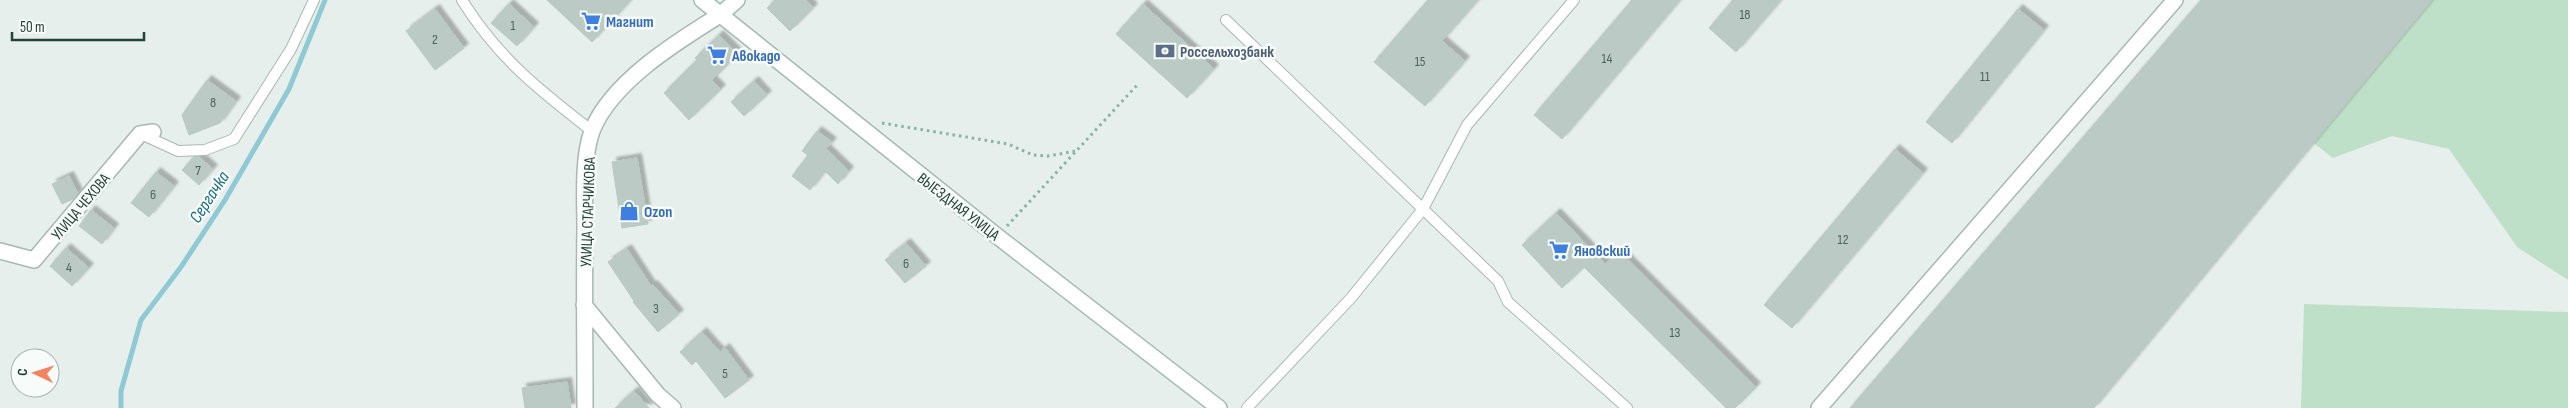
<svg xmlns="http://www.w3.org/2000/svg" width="2568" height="408" viewBox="0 0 2568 408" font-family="'Sofia Sans Condensed',sans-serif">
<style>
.green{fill:#bfe0c8}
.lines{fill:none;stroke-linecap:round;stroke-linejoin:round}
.stream{stroke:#8ec9d4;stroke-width:5}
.building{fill:#bbcac4;stroke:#b8c9c2;filter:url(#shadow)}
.lane-casing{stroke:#a8b8b2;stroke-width:12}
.street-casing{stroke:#a8b8b2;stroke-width:18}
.secondary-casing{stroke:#a4bbb3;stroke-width:18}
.path{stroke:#86b3a5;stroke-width:3;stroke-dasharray:2.5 4;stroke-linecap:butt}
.lane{stroke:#fff;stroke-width:10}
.street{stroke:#fff;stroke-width:15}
.secondary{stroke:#fff;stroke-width:15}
.labels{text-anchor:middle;stroke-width:5;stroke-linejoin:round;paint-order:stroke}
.number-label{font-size:14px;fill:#4a645c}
.shop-label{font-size:16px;font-weight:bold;fill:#366cbe;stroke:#f7fbf9;text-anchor:start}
.service-label{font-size:16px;font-weight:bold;fill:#4e5e75;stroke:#f7fbf9;text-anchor:start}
.street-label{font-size:16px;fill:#24423a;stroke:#f7fbf9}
.water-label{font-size:18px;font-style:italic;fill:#1c6f80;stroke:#f7fbf9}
</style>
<defs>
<filter id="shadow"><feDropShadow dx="4.5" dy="-4.5" stdDeviation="1" flood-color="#0004"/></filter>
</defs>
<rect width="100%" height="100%" fill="#e6efeb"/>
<path class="green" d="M 2423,0 L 2568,0 L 2568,280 L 2517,247 L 2449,149 L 2392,136 L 2333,158 L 2311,141 Z
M 2304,304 L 2568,312 L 2568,408 L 2301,408 Z"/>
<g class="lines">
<path class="stream" d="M 121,408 L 121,391 L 141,320 L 181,267 L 225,200 L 289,89 L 325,0"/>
</g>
<path class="building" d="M 547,0 L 631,0 L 592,42 Z
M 775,0 L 806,0 L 813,8 L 790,31 L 767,8 Z
M 1428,0 L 1478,0 L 1442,41 L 1465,61 L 1425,106 L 1374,62 Z
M 1632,0 L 1680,0 L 1562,139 L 1534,115 Z
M 1733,0 L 1781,0 L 1736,52 L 1709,28 Z
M 2201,0 L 2432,0 L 2094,408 L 1850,408 Z
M 509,4 L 534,27 L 517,46 L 491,23 Z
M 1143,4 L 1214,69 L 1187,98 L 1116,34 Z
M 435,9 L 464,48 L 435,70 L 406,31 Z
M 2018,9 L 2044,30 L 1952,143 L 1926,122 Z
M 719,35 L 738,54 L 712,80 L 721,89 L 689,120 L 664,93 L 697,60 L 695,58 Z
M 207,80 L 236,101 L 220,123 L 189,135 L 182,115 Z
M 754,81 L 767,95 L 744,116 L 731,102 Z
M 817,131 L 832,142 L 826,149 L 849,171 L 838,184 L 825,171 L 810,190 L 792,176 L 808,155 L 802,151 Z
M 1895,149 L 1923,173 L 1792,328 L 1764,305 Z
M 194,157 L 199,157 L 213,169 L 199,185 L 182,170 Z
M 637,158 L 648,224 L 622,228 L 612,162 Z
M 156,172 L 174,186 L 149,217 L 131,203 Z
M 69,176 L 78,194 L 73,199 L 62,204 L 52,184 Z
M 91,210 L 114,228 L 102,244 L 79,226 Z
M 1556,213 L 1605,264 L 1619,251 L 1756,387 L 1735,408 L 1726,408 L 1584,267 L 1562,288 L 1522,245 Z
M 906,243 L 926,266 L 905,283 L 885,260 Z
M 66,248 L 89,268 L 72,286 L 50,266 Z
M 627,249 L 651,286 L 653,285 L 679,314 L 658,332 L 633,302 L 634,301 L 608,262 Z
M 702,332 L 720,352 L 725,348 L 749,380 L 725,398 L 696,361 L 692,365 L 680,352 Z
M 567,382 L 571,408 L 525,408 L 522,388 Z
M 634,391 L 649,408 L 615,408 Z"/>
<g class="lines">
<defs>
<path id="lane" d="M 462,0 C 498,58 539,90 592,131
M 1226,20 L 1498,281 L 1508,302 L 1627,408
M 141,134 L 178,151 L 205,150 L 234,139 L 291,49 L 314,0
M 1247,408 L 1351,298 L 1423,209 L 1467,125 L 1574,0"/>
<path id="street" d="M 0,251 L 34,260 L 140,134 L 153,132
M 584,305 L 658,395 L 673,408
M 585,408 C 585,348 584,289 585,229 C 585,199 582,159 592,131 C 611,82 678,41 720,15
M 1819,408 L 2175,0"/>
<path id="secondary" d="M 702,0 L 997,236 L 1219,408
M 720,15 L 737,0"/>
</defs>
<use href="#lane" class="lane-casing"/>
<use href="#street" class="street-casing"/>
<use href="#secondary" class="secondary-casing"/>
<path class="path" d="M 882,123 L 1008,144 L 1033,155 L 1048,156 L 1076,151
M 1007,226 L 1139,83"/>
<use href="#lane" class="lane"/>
<use href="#street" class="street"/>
<use href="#secondary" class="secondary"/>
</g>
<defs>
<symbol id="supermarket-bare" viewBox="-9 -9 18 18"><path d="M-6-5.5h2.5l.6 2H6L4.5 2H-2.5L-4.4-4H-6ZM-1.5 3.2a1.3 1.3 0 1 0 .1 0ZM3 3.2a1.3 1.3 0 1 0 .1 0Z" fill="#3f7fe0" stroke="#f7fbf9" stroke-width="2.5" paint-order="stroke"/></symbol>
<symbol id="bank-bare" viewBox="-9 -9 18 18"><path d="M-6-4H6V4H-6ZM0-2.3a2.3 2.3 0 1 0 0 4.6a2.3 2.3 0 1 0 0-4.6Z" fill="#5c6f8a" stroke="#f7fbf9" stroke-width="2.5" paint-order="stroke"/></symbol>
<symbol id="shop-bare" viewBox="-9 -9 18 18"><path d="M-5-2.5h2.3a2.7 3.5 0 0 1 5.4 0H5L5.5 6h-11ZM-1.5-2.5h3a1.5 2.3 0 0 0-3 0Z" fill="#3f7fe0" stroke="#f7fbf9" stroke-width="2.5" paint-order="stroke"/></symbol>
</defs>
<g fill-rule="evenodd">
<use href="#supermarket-bare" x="577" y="7" width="28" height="28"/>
<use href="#bank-bare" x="1151" y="37" width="28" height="28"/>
<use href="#supermarket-bare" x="703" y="41" width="28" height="28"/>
<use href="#shop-bare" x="615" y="197" width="28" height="28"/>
<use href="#supermarket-bare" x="1545" y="236" width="28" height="28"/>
</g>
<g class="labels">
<g class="number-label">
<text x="1745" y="19">18</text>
<text x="513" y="30">1</text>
<text x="435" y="44">2</text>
<text x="1607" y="63">14</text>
<text x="1420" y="66">15</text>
<text x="1985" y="81">11</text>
<text x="213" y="107">8</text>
<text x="198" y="175">7</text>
<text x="153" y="199">6</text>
<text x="1843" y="244">12</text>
<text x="906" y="268">6</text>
<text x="69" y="272">4</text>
<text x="656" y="313">3</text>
<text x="1675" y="337">13</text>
<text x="725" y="378">5</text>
</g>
<g class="shop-label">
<text x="606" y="27">Магнит</text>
<text x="732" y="61">Авокадо</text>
<text x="644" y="217">Ozon</text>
<text x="1574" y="256">Яновский</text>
</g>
<g class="service-label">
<text x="1180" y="57">Россельхозбанк</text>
</g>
<g class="street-label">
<text transform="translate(80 206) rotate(-50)" y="6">УЛИЦА ЧЕХОВА</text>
<text transform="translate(959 206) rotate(38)" y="6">ВЫЕЗДНАЯ УЛИЦА</text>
<text transform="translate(587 212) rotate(-88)" y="6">УЛИЦА СТАРЧИКОВА</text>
</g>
<g class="water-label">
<text transform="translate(209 197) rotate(-57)" y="6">Сергачка</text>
</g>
</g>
<g transform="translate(35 373) rotate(274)"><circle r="24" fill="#f7fbf9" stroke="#a3b1ad"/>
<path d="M0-4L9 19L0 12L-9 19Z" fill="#f4845f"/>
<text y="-8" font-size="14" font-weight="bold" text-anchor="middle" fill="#24423a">С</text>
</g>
<path d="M12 32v8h132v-8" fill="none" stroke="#24423a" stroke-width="2.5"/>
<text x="20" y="32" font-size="15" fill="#24423a" stroke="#f7fbf9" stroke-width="4" paint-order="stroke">50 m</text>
</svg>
